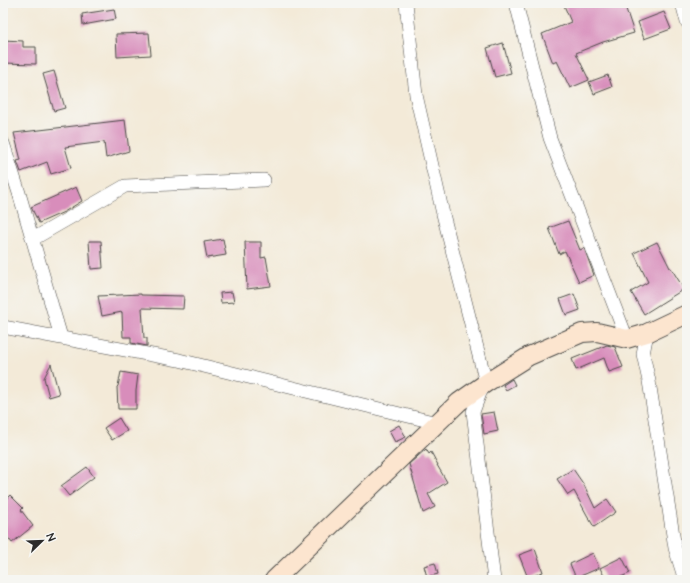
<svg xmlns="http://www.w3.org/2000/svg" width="690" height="583" viewBox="0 0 690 583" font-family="'Architects Daughter',sans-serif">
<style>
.building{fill:#d88dbb}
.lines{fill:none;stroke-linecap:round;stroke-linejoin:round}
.street-casing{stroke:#494845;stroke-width:14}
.secondary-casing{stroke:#494845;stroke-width:20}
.street{stroke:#fff;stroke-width:13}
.secondary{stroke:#fce5cf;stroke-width:18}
</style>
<rect width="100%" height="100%" fill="#f6f6f2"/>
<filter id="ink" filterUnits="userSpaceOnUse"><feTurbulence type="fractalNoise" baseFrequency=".025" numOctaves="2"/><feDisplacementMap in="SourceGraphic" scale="8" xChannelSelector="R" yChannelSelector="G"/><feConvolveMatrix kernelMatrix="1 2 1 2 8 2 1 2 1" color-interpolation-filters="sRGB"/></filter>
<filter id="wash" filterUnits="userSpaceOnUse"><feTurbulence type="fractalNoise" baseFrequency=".012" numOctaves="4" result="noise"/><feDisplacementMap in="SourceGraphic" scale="16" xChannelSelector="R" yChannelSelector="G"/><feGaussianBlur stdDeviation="0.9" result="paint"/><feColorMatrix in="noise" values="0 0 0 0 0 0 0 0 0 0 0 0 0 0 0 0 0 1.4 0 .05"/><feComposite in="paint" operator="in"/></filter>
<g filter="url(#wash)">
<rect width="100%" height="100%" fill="#f3ead8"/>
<g id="blocks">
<path class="building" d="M 563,3 L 624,3 L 634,33 L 603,42 L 576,53 L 589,80 L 570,88 L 557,61 L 553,63 L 542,34 L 571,22 Z
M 114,9 L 116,19 L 83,25 L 82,14 Z
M 664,12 L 671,29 L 644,39 L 638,22 Z
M 149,33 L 151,55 L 117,57 L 116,34 Z
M 3,40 L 23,41 L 23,47 L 36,47 L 36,64 L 3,63 Z
M 503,43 L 511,73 L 495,77 L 487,48 Z
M 54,71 L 65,108 L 54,111 L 43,74 Z
M 608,75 L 612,87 L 594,94 L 589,82 Z
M 125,120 L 129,151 L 106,158 L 104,142 L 65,147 L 71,168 L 51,174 L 47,162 L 21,172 L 17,161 L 21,160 L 14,133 Z
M 76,187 L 82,201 L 64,212 L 39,223 L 31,207 Z
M 568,221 L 580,250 L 584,248 L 594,275 L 579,282 L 565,251 L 559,254 L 549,228 Z
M 223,239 L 226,255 L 207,258 L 204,242 Z
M 89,241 L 101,241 L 103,268 L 91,269 Z
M 245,242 L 261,242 L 261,258 L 266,257 L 271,286 L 247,289 Z
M 657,242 L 670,268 L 671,268 L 684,289 L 644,314 L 631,292 L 648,282 L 634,253 Z
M 232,292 L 234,302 L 221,303 L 220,293 Z
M 141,294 L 141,295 L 184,296 L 183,309 L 142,308 L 144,338 L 147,338 L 147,346 L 131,343 L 131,337 L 123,337 L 122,312 L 102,316 L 98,296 Z
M 574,294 L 580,310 L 566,315 L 560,299 Z
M 607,345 L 615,347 L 623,367 L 609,372 L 604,358 L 576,370 L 572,359 Z
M 51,364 L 59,394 L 49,397 L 44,378 Z
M 121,372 L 138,375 L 136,391 L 136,409 L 118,409 L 117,387 L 118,386 Z
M 512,379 L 515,385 L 506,390 L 503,385 Z
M 494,412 L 498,431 L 484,434 L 481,414 Z
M 119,418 L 127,431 L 112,440 L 104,428 Z
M 399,425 L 406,437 L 395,442 L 389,431 Z
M 426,449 L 429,454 L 431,452 L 438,465 L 437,465 L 447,482 L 428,494 L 435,507 L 423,513 L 409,464 Z
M 87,467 L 94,477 L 69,496 L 61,486 Z
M 573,469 L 584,485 L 595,508 L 607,499 L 616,512 L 594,527 L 587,515 L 574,491 L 568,495 L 557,479 Z
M 10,495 L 23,508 L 21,510 L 33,526 L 12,543 L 3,531 L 3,502 Z
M 535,549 L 543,572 L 528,578 L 519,555 Z
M 593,553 L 599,568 L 576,578 L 570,564 Z
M 622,557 L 630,573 L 614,580 L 606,580 L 600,568 Z
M 435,563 L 438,574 L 427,577 L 424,566 Z"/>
</g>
</g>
<g filter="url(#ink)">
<use href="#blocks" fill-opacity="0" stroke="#494845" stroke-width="1"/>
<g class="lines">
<defs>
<path id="street" d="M 406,3 L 416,95 L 443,214 L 486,383 L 480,393 L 473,412 L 494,580
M 516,3 L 550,138 L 627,339
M 682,3 L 687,22
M 3,143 L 19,193 L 61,337
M 33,239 L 125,186 L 264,180
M 3,327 L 179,360 L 437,423
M 647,333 L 643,354 L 649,381 L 675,548 L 685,580"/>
<path id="secondary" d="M 274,580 L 459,402 L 486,383 L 529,356 L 582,333 L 597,332 L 627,339 L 647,333 L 687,314"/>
</defs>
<use href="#street" class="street-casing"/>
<use href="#secondary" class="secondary-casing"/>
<use href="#street" class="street"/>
<use href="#secondary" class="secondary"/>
</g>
</g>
<rect width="690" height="583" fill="none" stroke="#f6f6f2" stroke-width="16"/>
<g transform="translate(42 541) rotate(67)" stroke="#f6f6f2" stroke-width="3" paint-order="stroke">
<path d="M0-3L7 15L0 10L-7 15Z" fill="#2b2b2b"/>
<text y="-6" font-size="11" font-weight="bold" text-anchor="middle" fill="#2b2b2b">N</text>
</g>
</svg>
